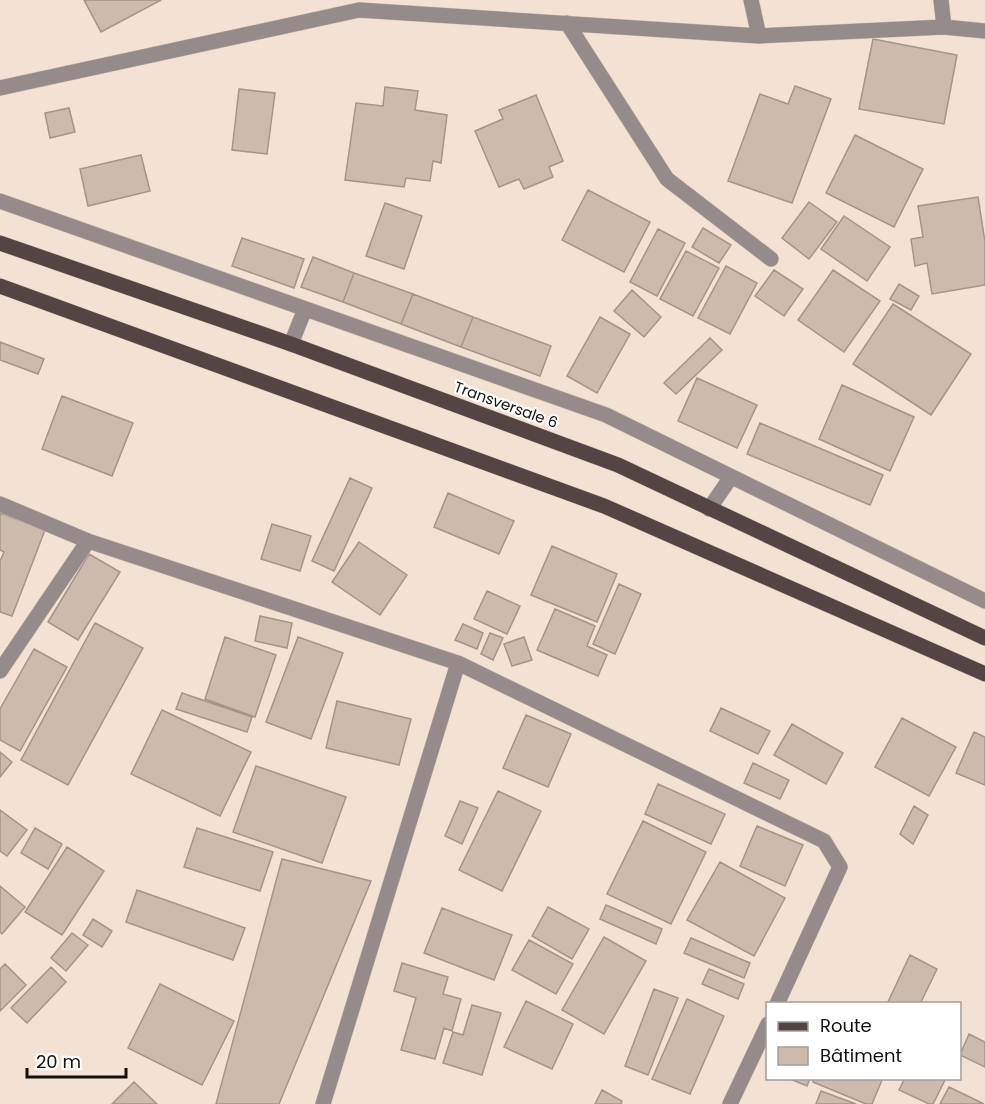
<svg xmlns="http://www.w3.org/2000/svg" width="985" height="1104" viewBox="0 0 985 1104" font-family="Poppins,sans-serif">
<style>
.building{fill:#ccbbad;stroke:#a59487;stroke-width:1.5}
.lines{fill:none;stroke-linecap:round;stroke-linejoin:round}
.minor-casing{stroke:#cfbfb3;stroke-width:16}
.major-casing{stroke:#cfbfb3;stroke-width:16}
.minor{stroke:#958b8b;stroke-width:15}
.major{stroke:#544443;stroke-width:15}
.labels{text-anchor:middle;stroke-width:4.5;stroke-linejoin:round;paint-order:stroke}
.street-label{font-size:15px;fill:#150f0a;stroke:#fff}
</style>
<rect width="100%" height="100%" fill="#f3e1d3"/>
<path class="building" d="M 84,0 L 161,0 L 101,32 Z
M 873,39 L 957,55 L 944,124 L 859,109 Z
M 795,86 L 831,99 L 792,203 L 728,181 L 760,94 L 788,104 Z
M 385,87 L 418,91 L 415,110 L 447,115 L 441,163 L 433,161 L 430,181 L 406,178 L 404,187 L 345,180 L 356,103 L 383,106 Z
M 239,89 L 275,93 L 267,154 L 232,150 Z
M 536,95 L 563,161 L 549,167 L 553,177 L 524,189 L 519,179 L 499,187 L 475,131 L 503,119 L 499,110 Z
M 69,108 L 75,132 L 50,138 L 45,113 Z
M 855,135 L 923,169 L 894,227 L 826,193 Z
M 141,155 L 150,191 L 88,206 L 80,169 Z
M 588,190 L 650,222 L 624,272 L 562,240 Z
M 978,197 L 985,242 L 985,285 L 932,294 L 927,263 L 915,266 L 911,239 L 923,237 L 918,206 Z
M 809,202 L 837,222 L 809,259 L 782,238 Z
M 385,203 L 422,216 L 404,269 L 366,256 Z
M 844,216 L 890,247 L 867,281 L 821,249 Z
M 703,228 L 731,245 L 719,263 L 692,247 Z
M 658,229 L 685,243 L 657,296 L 630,282 Z
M 242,238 L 304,259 L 294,288 L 232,266 Z
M 686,251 L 719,268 L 693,316 L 660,299 Z
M 313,257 L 354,273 L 343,302 L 301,287 Z
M 726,266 L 757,283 L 730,334 L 698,318 Z
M 774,270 L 803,289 L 784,316 L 755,296 Z
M 833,270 L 880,301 L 844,352 L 798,320 Z
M 354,273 L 413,294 L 401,324 L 343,302 Z
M 899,284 L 919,296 L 911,310 L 890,299 Z
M 632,290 L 661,317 L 644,337 L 614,311 Z
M 413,294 L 473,317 L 461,347 L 401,324 Z
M 893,304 L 971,354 L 931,415 L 853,364 Z
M 473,317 L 551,346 L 540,376 L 461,347 Z
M 600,317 L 630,334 L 597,393 L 567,376 Z
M 710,338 L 722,350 L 676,394 L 664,383 Z
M 0,342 L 44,359 L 38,374 L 0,360 Z
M 697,378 L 757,405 L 737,448 L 678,421 Z
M 842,385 L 914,417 L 890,471 L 819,439 Z
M 62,396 L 133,423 L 112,476 L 42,449 Z
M 760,423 L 883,475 L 870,505 L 747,454 Z
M 350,478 L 372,488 L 334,571 L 312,561 Z
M 448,493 L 514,521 L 499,554 L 434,527 Z
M 0,513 L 45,530 L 12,616 L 0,612 L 0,561 L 4,552 L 0,550 Z
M 272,524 L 311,536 L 300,571 L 261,559 Z
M 359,542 L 407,575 L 380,615 L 332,582 Z
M 552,546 L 617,574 L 597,622 L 531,595 Z
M 89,554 L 120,572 L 78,640 L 48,622 Z
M 619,584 L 641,594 L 615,654 L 593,644 Z
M 487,591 L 520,606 L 507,634 L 474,619 Z
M 555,609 L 595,626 L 587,646 L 607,655 L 598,676 L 537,650 Z
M 260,616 L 292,623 L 287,648 L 255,641 Z
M 95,623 L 143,648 L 68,785 L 21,760 Z
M 463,624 L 483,633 L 477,649 L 455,640 Z
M 490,633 L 503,638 L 493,660 L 481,654 Z
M 225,637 L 276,655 L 255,717 L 205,699 Z
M 298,637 L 343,653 L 311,739 L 266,722 Z
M 524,637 L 532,660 L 512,666 L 504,644 Z
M 34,649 L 67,667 L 20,751 L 0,740 L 0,709 Z
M 182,693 L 252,717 L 247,732 L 176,709 Z
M 337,701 L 411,719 L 399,765 L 326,748 Z
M 721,708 L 770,731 L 758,754 L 710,731 Z
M 162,710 L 251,752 L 220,816 L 131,774 Z
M 526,715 L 571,734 L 548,787 L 503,768 Z
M 902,718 L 956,747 L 929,796 L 875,767 Z
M 792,724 L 843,753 L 826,784 L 774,755 Z
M 974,732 L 985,737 L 985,785 L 956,773 Z
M 0,752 L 12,762 L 0,777 Z
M 753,763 L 789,780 L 780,799 L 744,783 Z
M 256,766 L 346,797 L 322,863 L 233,832 Z
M 658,784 L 725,814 L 711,844 L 645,814 Z
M 498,791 L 541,811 L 502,891 L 459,870 Z
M 460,801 L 478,808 L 462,844 L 445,836 Z
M 914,806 L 928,815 L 913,844 L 900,834 Z
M 0,810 L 27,830 L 7,856 L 0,851 Z
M 643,821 L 706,852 L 671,924 L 607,894 Z
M 757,826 L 803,845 L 785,886 L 740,866 Z
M 35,828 L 62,844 L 48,869 L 21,853 Z
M 197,828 L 273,852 L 260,891 L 184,867 Z
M 67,847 L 104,871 L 62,935 L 25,912 Z
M 282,859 L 371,881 L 279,1104 L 216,1104 Z
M 720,862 L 785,898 L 754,956 L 687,920 Z
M 0,886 L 25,907 L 2,934 L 0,932 Z
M 137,890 L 245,928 L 233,960 L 126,922 Z
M 606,905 L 662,929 L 656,944 L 600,919 Z
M 548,907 L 589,929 L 572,959 L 532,936 Z
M 442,908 L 512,935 L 494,980 L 424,953 Z
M 93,919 L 112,931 L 102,947 L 83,935 Z
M 72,933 L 88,945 L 66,971 L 51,958 Z
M 604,937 L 646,961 L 604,1034 L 562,1010 Z
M 691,938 L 750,963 L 744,978 L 684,953 Z
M 529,940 L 573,964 L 556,994 L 512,970 Z
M 910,955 L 937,969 L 920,1004 L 887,1004 Z
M 402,963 L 448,977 L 443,994 L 461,999 L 452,1031 L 444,1028 L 435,1059 L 401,1050 L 416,998 L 394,991 Z
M 5,964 L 26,985 L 0,1011 L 0,969 Z
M 51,967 L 66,982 L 27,1023 L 11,1008 Z
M 709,969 L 744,984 L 738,999 L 702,984 Z
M 160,984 L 234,1021 L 202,1085 L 128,1048 Z
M 654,989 L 678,998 L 648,1075 L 625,1066 Z
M 687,999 L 724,1016 L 690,1094 L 652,1079 Z
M 526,1001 L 573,1024 L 552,1069 L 504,1047 Z
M 472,1005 L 501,1013 L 482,1075 L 443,1063 L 453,1032 L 463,1035 Z
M 969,1034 L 985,1042 L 985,1067 L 960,1055 Z
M 788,1078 L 810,1078 L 807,1086 Z
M 814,1078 L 877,1078 L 882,1080 L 872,1104 L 866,1104 L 813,1082 Z
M 905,1078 L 942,1078 L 945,1080 L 933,1104 L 929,1104 L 899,1090 Z
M 134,1082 L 157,1104 L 112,1104 Z
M 949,1087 L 984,1104 L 940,1104 Z
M 602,1090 L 622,1101 L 621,1104 L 595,1104 Z
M 821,1091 L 856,1104 L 816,1104 Z"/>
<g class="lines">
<defs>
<path id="minor" d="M 751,0 L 759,36
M 941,0 L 944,27
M 567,23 L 667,179 L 771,259
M 0,88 L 359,10 L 759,36 L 944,27 L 985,31
M 0,201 L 606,415 L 985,601
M 291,344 L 305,309
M 0,504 L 88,541 L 458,663 L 824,841 L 840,867 L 777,1004
M 709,509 L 731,477
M 0,671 L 88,541
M 323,1104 L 458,663
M 730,1104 L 768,1024"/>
<path id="major" d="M 0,243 L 291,344 L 618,465 L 985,638
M 0,286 L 604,506 L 985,674"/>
</defs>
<use href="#minor" class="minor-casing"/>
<use href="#major" class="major-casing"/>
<use href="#minor" class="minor"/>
<use href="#major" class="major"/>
</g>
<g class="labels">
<g class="street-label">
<text transform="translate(506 405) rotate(20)" y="5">Transversale 6</text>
</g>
</g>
<rect x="766" y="1002" width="195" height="78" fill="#ffffff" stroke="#a19f9d" stroke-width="1.5"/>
<rect x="778" y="1022" width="30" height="9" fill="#544443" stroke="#a19f9d" stroke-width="1.5"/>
<text x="820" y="1032" font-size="18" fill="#150f0a">Route</text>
<rect x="778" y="1047" width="30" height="18" fill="#ccbbad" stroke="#a19f9d" stroke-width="1.5"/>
<text x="820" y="1062" font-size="18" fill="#150f0a">Bâtiment</text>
<path d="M27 1068v9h99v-9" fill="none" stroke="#150f0a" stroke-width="3"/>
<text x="36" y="1068" font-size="18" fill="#150f0a" stroke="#ffffff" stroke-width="4.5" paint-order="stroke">20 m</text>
</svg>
